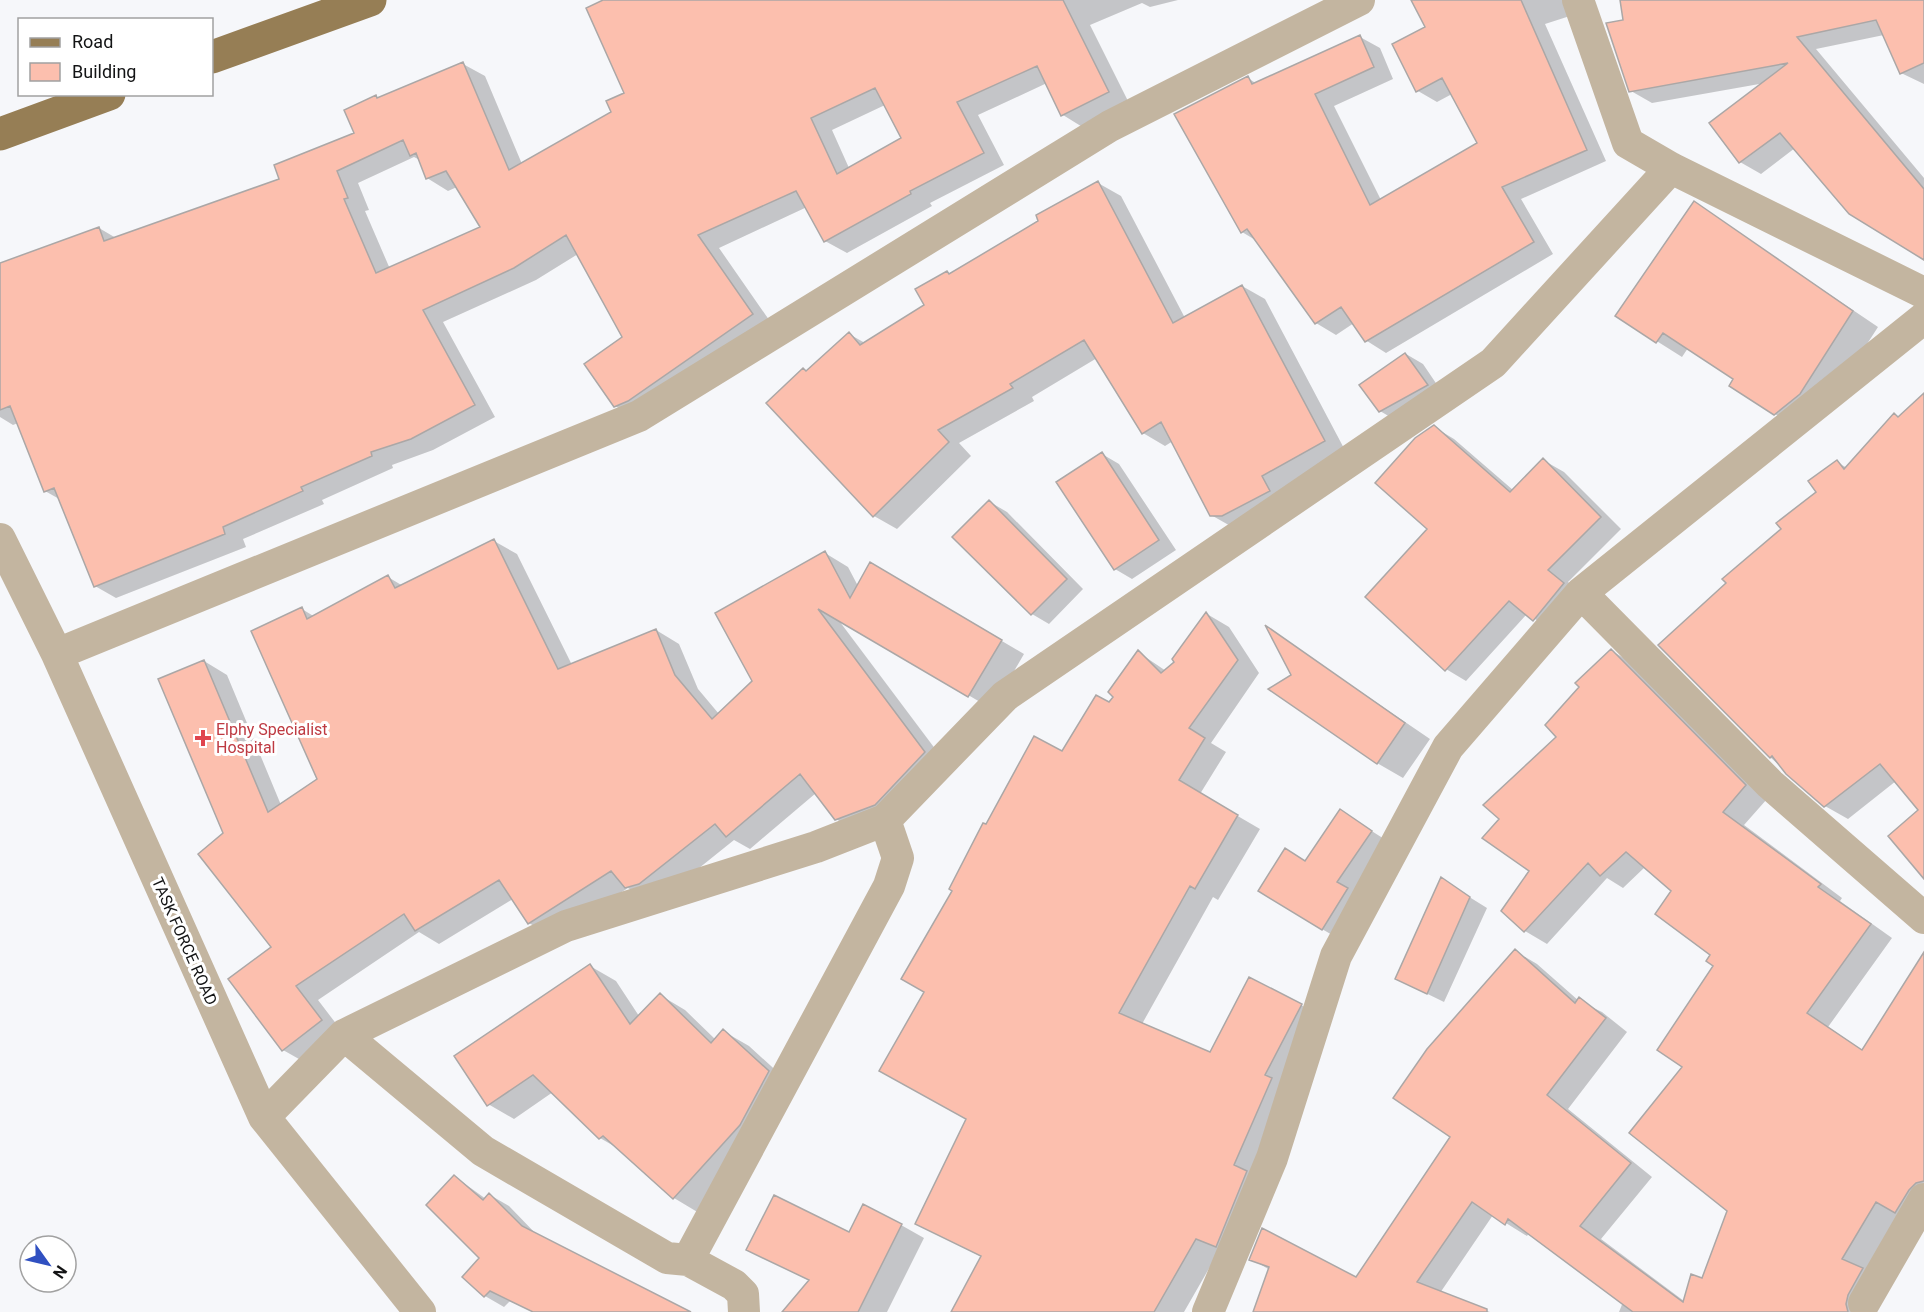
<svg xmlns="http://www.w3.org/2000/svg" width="1924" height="1312" viewBox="0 0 1924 1312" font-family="Roboto,sans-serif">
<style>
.shadow{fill:#0003;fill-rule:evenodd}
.building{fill:#fcbfae;stroke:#aba7a6;stroke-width:1.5;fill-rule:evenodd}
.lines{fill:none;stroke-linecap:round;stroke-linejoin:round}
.street{stroke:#c3b5a0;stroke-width:32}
.primary{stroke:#967e55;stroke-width:33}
.health-dot{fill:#e0444e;stroke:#fff;stroke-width:2}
.labels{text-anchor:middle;stroke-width:6;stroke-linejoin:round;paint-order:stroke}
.health-label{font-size:16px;fill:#be3a42;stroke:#fff;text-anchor:start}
.street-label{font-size:16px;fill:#131415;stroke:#fff}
</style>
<rect width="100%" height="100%" fill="#f6f7fa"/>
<path class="shadow" d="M 607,0 L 1178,0 L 1150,7 L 1142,3 L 1090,25 L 1130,105 L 1084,128 L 1063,115 L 1047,83 L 978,115 L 1004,165 L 930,203 L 932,206 L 847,253 L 825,241 L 807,207 L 719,248 L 774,327 L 637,418 L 615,406 L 624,337 L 578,254 L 536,280 L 443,322 L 495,417 L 433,450 L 392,465 L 393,468 L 322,500 L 324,504 L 243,539 L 246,547 L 116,598 L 95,586 L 61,500 L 45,491 L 18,423 L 13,425 L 0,417 L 0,265 L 99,228 L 116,238 L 281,180 L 356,133 L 376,96 L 379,99 L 463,64 L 485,76 L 522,164 L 613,113 L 626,93 ZM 885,105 L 903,139 L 849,168 L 832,130 ZM 414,157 L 420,160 L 427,178 L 448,191 L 457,187 L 482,227 L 390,269 L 365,211 L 369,210 L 358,183 Z
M 1431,0 L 1568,0 L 1573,15 L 1545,24 L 1606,161 L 1521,199 L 1553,254 L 1386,353 L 1367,341 L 1354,323 L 1336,335 L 1316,323 L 1257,241 L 1242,232 L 1248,78 L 1257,84 L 1360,37 L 1380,48 L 1393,79 L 1334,106 L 1381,200 L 1479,144 L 1452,94 L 1437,102 L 1418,91 Z
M 1621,0 L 1924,0 L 1924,84 L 1901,73 L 1884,35 L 1816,49 L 1924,178 L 1924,258 L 1795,148 L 1761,174 L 1740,162 L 1765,83 L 1652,103 L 1631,91 Z
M 1098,183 L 1121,196 L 1185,318 L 1242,286 L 1265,299 L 1347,454 L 1234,528 L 1211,515 L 1173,441 L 1165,446 L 1143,433 L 1097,358 L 1032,397 L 1034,401 L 959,443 L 971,456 L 897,529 L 874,516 L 768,403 L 849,334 L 865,343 L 926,305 L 947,273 L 951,275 Z
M 1694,203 L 1878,327 L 1825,409 L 1800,429 L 1775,414 L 1735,379 L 1688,348 L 1682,357 L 1617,316 Z
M 1406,354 L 1423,364 L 1444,395 L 1397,421 L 1380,411 Z
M 1924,395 L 1924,875 L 1920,810 L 1896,781 L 1848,819 L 1825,806 L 1770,757 L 1783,530 L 1819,493 L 1837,462 L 1847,468 Z
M 1434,427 L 1454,439 L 1513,490 L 1543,460 L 1564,472 L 1621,529 L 1568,582 L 1583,596 L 1554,631 L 1527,614 L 1466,681 L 1446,669 L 1429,528 Z
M 1102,454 L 1119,464 L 1176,550 L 1132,579 L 1115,569 Z
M 990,502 L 1007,512 L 1083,589 L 1049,624 L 1032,614 Z
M 494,541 L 517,554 L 572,665 L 656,630 L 679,644 L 698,689 L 719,714 L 754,681 L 825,553 L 848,567 L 858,586 L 871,564 L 1024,654 L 992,709 L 837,618 L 948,766 L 859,833 L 836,819 L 816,793 L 750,849 L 734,840 L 663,897 L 650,901 L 628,888 L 552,937 L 529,923 L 513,899 L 439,944 L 419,932 L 318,1000 L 344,1034 L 306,1063 L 283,1050 L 273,947 L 225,834 L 204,661 L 227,675 L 281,805 L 319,780 L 302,609 L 315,617 L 388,577 L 403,586 Z
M 1207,614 L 1229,627 L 1259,673 L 1211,743 L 1226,752 L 1200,794 L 1260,829 L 1218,900 L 1213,897 L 1142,1024 L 1210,1054 L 1301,1005 L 1324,1018 L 1219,1251 L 1184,1312 L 953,1312 L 982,1257 L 917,1224 L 968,1119 L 926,991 L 954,890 L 987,826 L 1109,704 L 1138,652 L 1166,671 L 1176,663 Z
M 1269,629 L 1430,739 L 1403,778 L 1377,763 Z
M 1612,651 L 1634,664 L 1767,799 L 1744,825 L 1842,898 L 1840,901 L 1892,938 L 1828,1027 L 1863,1051 L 1924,960 L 1924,1214 L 1869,1312 L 1619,1312 L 1623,1302 L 1529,1233 L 1527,1236 L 1493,1215 L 1440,1293 L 1490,1312 L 1254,1312 L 1270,1270 L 1251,1259 L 1356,1279 L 1452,1137 L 1515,951 L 1537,964 L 1579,1001 L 1602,1012 L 1627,1032 L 1568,1109 L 1652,1177 L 1601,1239 L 1684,1301 L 1703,1280 L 1729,1210 L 1684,1066 L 1715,966 L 1712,954 L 1674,891 L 1645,867 L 1623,888 L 1607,878 L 1547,944 L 1525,931 L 1503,911 L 1531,870 L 1501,819 L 1558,737 Z
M 1340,811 L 1389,842 L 1339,939 L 1322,929 Z
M 1442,880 L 1487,908 L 1444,1002 L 1397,979 Z
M 590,966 L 616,981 L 639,1016 L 660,995 L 685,1010 L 716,1040 L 723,1031 L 749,1046 L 794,1087 L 699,1213 L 674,1198 L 619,1149 L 600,1138 L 553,1092 L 514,1119 L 488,1104 Z
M 454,1176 L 486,1199 L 490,1195 L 509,1206 L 538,1236 L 687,1312 L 533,1312 L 510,1301 L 504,1307 L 485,1296 L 481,1258 Z
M 901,1225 L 924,1238 L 887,1312 L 784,1312 L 810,1281 L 748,1249 Z"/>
<path class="building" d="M 603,0 L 1063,0 L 1109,92 L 1061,116 L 1037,66 L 957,102 L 984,153 L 910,191 L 911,194 L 824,242 L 796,191 L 698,235 L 753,314 L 628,401 L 614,407 L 584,364 L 622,337 L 566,235 L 514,268 L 423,310 L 475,405 L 411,439 L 371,452 L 372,456 L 301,487 L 303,491 L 223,527 L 225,534 L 94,587 L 54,488 L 44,492 L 10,406 L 0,410 L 0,263 L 99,227 L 104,241 L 279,179 L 274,165 L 354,133 L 344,110 L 376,95 L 377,98 L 463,62 L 509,170 L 611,112 L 606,101 L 624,93 L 586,8 ZM 875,88 L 901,138 L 837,174 L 811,118 ZM 403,140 L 410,156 L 416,153 L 426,179 L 446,171 L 480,227 L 376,273 L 344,199 L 348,198 L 337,171 Z
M 1411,0 L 1521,0 L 1587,150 L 1502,187 L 1534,242 L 1365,342 L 1341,307 L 1315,324 L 1247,229 L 1241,233 L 1174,114 L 1248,76 L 1252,84 L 1360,35 L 1374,67 L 1315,94 L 1370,205 L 1477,143 L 1442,78 L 1416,92 L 1392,44 L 1425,27 Z
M 1620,0 L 1924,0 L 1924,63 L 1900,74 L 1876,20 L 1797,37 L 1924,189 L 1924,260 L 1849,214 L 1780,133 L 1739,163 L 1709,123 L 1788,63 L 1629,92 L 1606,23 L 1623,20 Z
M 1098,181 L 1173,323 L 1242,285 L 1325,441 L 1262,476 L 1270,491 L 1222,516 L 1210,516 L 1161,422 L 1142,434 L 1084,340 L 1010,384 L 1013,388 L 938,430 L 949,442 L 873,517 L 766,403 L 803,368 L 806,371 L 849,332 L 860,345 L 924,305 L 915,289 L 947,271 L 949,274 L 1038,221 L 1036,215 Z
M 1694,201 L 1853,311 L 1800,394 L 1774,415 L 1729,386 L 1733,379 L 1663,333 L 1656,343 L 1615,316 Z
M 1405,353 L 1428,385 L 1379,412 L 1359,385 Z
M 1924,393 L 1924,879 L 1888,836 L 1918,810 L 1880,764 L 1824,807 L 1786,774 L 1772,756 L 1770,758 L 1658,645 L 1726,583 L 1722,579 L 1781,529 L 1776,523 L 1816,492 L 1808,481 L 1837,460 L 1844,469 L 1894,413 L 1898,417 Z
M 1434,425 L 1510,492 L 1543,458 L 1601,517 L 1548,570 L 1564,583 L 1533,621 L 1509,601 L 1445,671 L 1365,597 L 1427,529 L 1375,483 L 1415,438 Z
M 1102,452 L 1159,540 L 1114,570 L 1056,482 Z
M 989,500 L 1067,579 L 1031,615 L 952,537 Z
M 494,539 L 558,669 L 656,629 L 675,675 L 712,719 L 752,681 L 715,613 L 825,551 L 850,598 L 870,562 L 1002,640 L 968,697 L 818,609 L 925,752 L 875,805 L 835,820 L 800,774 L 726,837 L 715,824 L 639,884 L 625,888 L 611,871 L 528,924 L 499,880 L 415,931 L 404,914 L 296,986 L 322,1020 L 282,1051 L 228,979 L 271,947 L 198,854 L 223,833 L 158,679 L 204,660 L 268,812 L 317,779 L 251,631 L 302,607 L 307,619 L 388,575 L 395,588 Z
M 1206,612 L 1238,660 L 1189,728 L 1205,738 L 1179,780 L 1238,815 L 1195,889 L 1190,886 L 1119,1013 L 1210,1052 L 1249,977 L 1302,1004 L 1265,1075 L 1272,1078 L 1234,1165 L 1247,1171 L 1216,1247 L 1196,1239 L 1154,1312 L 951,1312 L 981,1256 L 915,1224 L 966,1119 L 879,1071 L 924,992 L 901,979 L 952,891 L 949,889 L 983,823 L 986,824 L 1034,736 L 1062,751 L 1096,695 L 1109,702 L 1113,697 L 1108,692 L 1138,650 L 1161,673 L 1174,662 L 1172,659 Z
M 1265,625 L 1405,723 L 1377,764 L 1268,689 L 1291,675 Z
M 1611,649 L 1746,785 L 1723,812 L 1821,884 L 1818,887 L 1871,924 L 1807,1013 L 1862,1050 L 1924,952 L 1924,1181 L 1916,1183 L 1909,1190 L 1895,1213 L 1876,1202 L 1842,1259 L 1863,1268 L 1848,1295 L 1846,1304 L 1848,1312 L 1633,1312 L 1508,1219 L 1505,1225 L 1472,1202 L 1417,1282 L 1487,1309 L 1487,1312 L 1253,1312 L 1269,1267 L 1249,1260 L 1262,1228 L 1356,1277 L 1450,1137 L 1393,1098 L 1427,1049 L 1515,949 L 1575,1003 L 1579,997 L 1606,1018 L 1547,1095 L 1631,1163 L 1580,1226 L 1683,1302 L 1691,1274 L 1702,1278 L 1727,1211 L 1629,1133 L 1682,1067 L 1657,1050 L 1713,966 L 1706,961 L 1710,955 L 1655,914 L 1671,891 L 1626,852 L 1600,876 L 1588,863 L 1524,932 L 1501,911 L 1529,871 L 1482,838 L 1499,819 L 1483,805 L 1556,737 L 1545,725 L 1579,687 L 1575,683 Z
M 1340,809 L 1372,831 L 1337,882 L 1348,888 L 1322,930 L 1258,891 L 1285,848 L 1305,861 Z
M 1441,877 L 1470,897 L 1427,994 L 1395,979 Z
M 590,964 L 630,1024 L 660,993 L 711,1043 L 723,1029 L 769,1071 L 740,1125 L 673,1199 L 603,1136 L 599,1139 L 533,1075 L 487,1106 L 454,1056 Z
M 454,1175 L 483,1200 L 489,1193 L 522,1226 L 691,1312 L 533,1312 L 490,1291 L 484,1297 L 462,1277 L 479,1258 L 426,1205 Z
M 774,1195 L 849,1232 L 863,1204 L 902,1224 L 858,1312 L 782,1312 L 809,1280 L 746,1250 Z"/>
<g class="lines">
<path class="street" d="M 1578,0 L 1628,143 L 1671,168 L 1924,293
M 0,539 L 57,654 L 264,1117 L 420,1312
M 1581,593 L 1770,784 L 1924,918
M 57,654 L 639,416 L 1110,126 L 1359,0
M 344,1035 L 483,1151 L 667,1258 L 688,1260 L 889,886 L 898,858 L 885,820 L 1005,696 L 1493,363 L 1671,168
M 264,1117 L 344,1035 L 566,926 L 816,847 L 885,820
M 688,1260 L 734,1285 L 743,1294 L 744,1312
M 1864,1303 L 1924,1199
M 1208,1312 L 1272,1158 L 1336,956 L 1448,747 L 1581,593 L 1924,318"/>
<path class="primary" d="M 212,57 L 370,0
M 0,134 L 109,94"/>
</g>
<path class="health-dot" d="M200 729h6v6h6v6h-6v6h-6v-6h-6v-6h6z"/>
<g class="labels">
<g class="health-label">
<text x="216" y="735">Elphy Specialist<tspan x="216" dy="18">Hospital</tspan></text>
</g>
<g class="street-label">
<text transform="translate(185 941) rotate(66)" y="6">TASK FORCE ROAD</text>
</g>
</g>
<rect x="18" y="18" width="195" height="78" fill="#ffffff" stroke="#a1a1a1" stroke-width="1.5"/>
<rect x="30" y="38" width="30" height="9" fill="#967e55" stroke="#a1a1a1" stroke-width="1.5"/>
<text x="72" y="48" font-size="18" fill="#131415">Road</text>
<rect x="30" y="63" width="30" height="18" fill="#fcbfae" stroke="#a1a1a1" stroke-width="1.5"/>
<text x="72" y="78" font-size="18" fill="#131415">Building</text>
<g transform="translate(48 1264) rotate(124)"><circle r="28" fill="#ffffff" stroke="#a1a1a1" stroke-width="1.5"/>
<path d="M0-4.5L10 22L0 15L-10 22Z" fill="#3050c1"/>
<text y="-9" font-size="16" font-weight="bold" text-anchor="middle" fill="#131415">N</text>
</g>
</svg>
